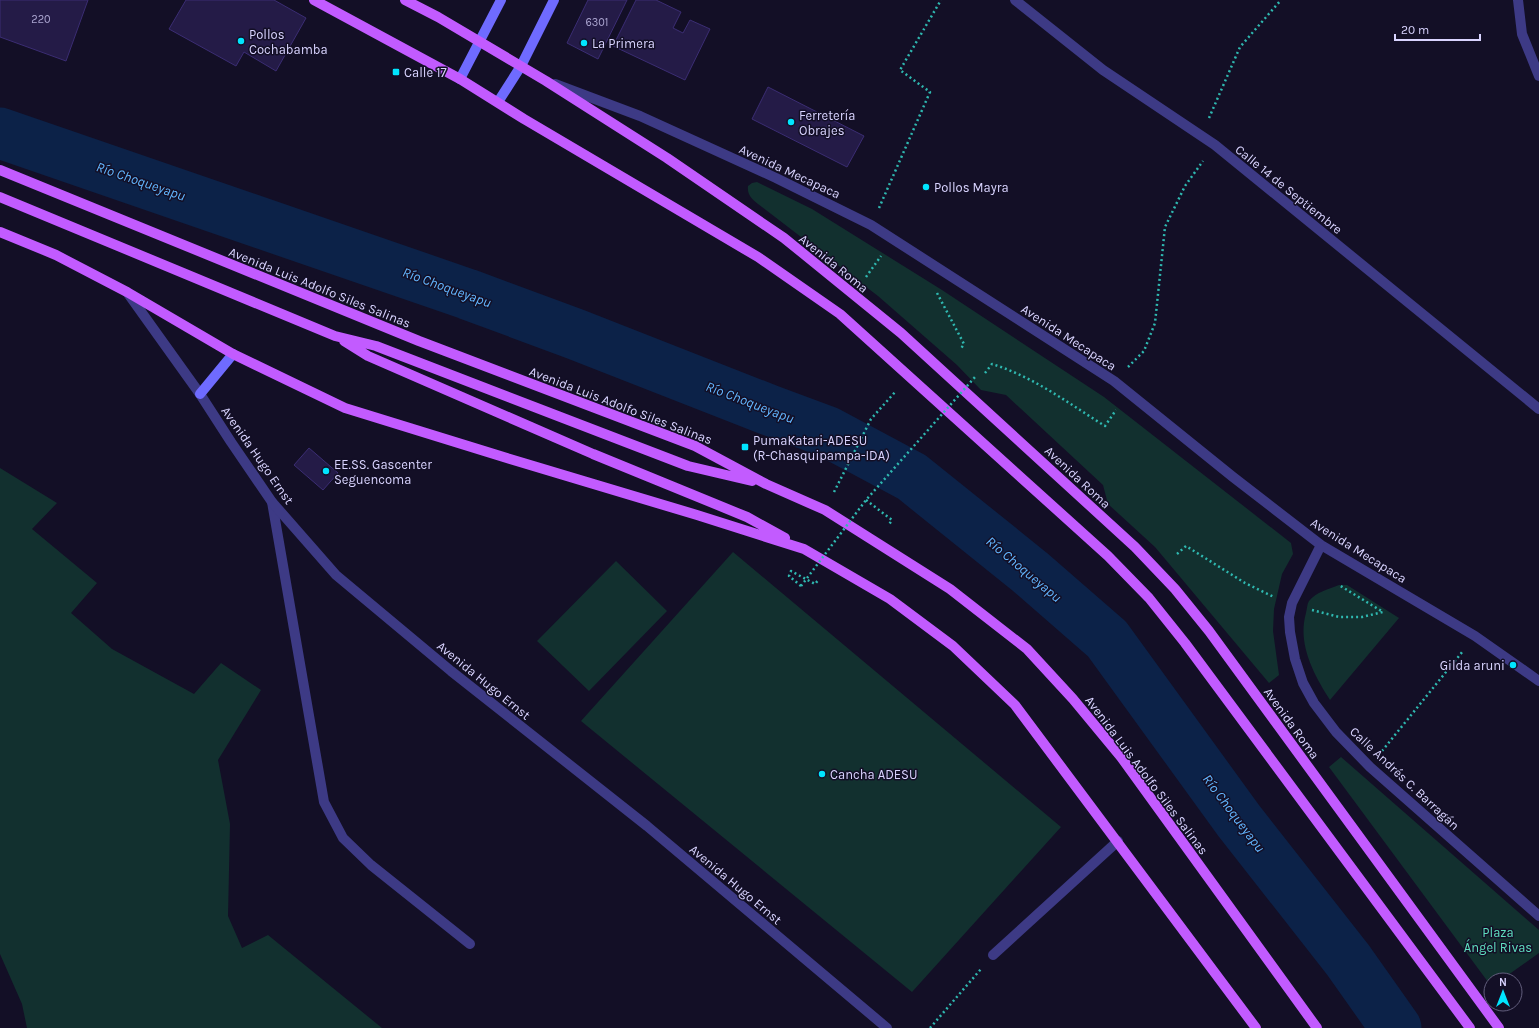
<svg xmlns="http://www.w3.org/2000/svg" width="1539" height="1028" viewBox="0 0 1539 1028" font-family="Karla,sans-serif">
<style>
.green{fill:#12302f}
.lines{fill:none;stroke-linecap:round;stroke-linejoin:round}
.river{stroke:#0c2248;stroke-width:51}
.building{fill:#241b47;stroke:#3b2d73}
.path{stroke:#2fb8b0;stroke-width:2.5;stroke-dasharray:2 3;stroke-linecap:butt}
.service{stroke:#3d3a85;stroke-width:10}
.minor{stroke:#3d3a85;stroke-width:10}
.tertiary{stroke:#3d3a85;stroke-width:10}
.secondary{stroke:#6f6bff;stroke-width:10}
.primary{stroke:#c25bff;stroke-width:10}
.path-bridge{stroke:#2fb8b0;stroke-width:2.5;stroke-dasharray:2 3;stroke-linecap:butt}
.poi-dot{fill:#00e5ff;stroke:#130f26;stroke-width:1.5}
.labels{text-anchor:middle;stroke-width:3;stroke-linejoin:round;paint-order:stroke}
.number-label{font-size:11px;fill:#aca6d1}
.poi-label{font-size:13px;fill:#d9d4ff;stroke:#130f26;text-anchor:start}
.street-label{font-size:13px;fill:#d9d4ff;stroke:#130f26}
.park-label{font-size:13px;fill:#5fe0c0;stroke:#130f26}
.water-label{font-size:14px;font-style:italic;fill:#62b6ff;stroke:#130f26}
</style>
<rect width="100%" height="100%" fill="#130f26"/>
<path class="green" d="M 757,182 L 812,209 L 942,290 L 1104,397 L 1291,543 L 1293,554 L 1282,574 L 1274,609 L 1273,631 L 1279,675 L 1269,683 L 1155,547 L 1108,504 L 1103,485 L 1006,395 L 981,390 L 957,365 L 878,296 L 758,204 C 752,199 747,195 748,186 L 752,183 Z
M 0,468 L 57,503 L 32,529 L 97,583 L 71,613 L 112,649 L 194,694 L 221,663 L 261,690 L 218,760 L 230,824 L 228,916 L 242,948 L 268,935 L 382,1028 L 27,1028 L 22,1004 L 0,954 Z
M 733,552 L 1061,827 L 912,992 L 581,721 Z
M 616,561 L 667,611 L 589,691 L 537,641 Z
M 1339,585 L 1347,585 L 1399,618 L 1330,700 C 1314,675 1297,644 1306,613 C 1307,609 1307,604 1309,601 C 1316,592 1329,589 1339,585 Z
M 1341,757 L 1539,930 L 1539,953 L 1501,980 L 1491,980 L 1491,986 L 1329,767 Z"/>
<g class="lines">
<path class="river" d="M 0,133 L 467,294 L 575,334 L 769,410 L 828,432 L 912,477 L 1030,572 L 1107,639 L 1239,821 L 1348,960 L 1396,1028"/>
</g>
<path class="building" d="M 0,0 L 88,0 L 66,61 L 0,37 Z
M 186,0 L 274,0 L 306,18 L 276,71 L 244,52 L 236,66 L 169,29 Z
M 588,0 L 627,0 L 598,59 L 567,43 Z
M 636,0 L 656,0 L 681,12 L 673,28 L 683,33 L 690,20 L 710,29 L 685,80 L 613,46 Z
M 768,87 L 864,136 L 847,167 L 752,119 Z
M 309,448 L 338,473 L 323,490 L 294,465 Z"/>
<g class="lines">
<path class="path" d="M 1209,118 L 1240,47 L 1281,0
M 879,208 L 930,92 L 900,70 L 941,0
M 866,277 L 881,256
M 937,293 L 964,344 L 960,350
M 1128,367 L 1144,351 L 1155,323 L 1165,227 L 1185,186 L 1203,161
M 985,373 L 992,364 C 1034,377 1068,403 1105,426 L 1116,410
M 834,492 L 871,419 L 896,391
M 866,500 L 892,520 L 888,526
M 1177,554 L 1186,546 L 1245,583 L 1274,597
M 801,586 L 789,576 L 791,571 L 815,584 L 819,579
M 1312,610 L 1339,617 L 1362,617 L 1383,612 L 1339,585
M 1382,751 L 1463,651
M 930,1028 L 981,969"/>
<path class="service" d="M 993,955 L 1118,841"/>
<path class="minor" d="M 1015,0 L 1103,70 L 1215,145 L 1539,409
M 1518,0 L 1522,34 L 1539,76
M 555,84 L 640,116 L 776,178 L 871,225 L 1114,381 L 1233,477 L 1321,545 L 1475,636 L 1539,681
M 272,502 L 324,802 L 343,838 L 371,865 L 470,944
M 1321,545 L 1292,603 L 1289,617 L 1290,632 L 1295,659 L 1303,683 L 1314,703 L 1336,732 L 1370,767 L 1539,916"/>
<path class="tertiary" d="M 127,292 L 200,394 L 231,442 L 272,502 L 336,575 L 451,671 L 647,826 L 887,1028"/>
<path class="secondary" d="M 460,79 L 501,0
M 498,102 L 521,66 L 554,0
M 200,394 L 233,354"/>
<path class="primary" d="M 314,0 L 460,79 L 524,119 L 758,257 L 840,314 L 1108,556 L 1149,598 L 1185,643 L 1470,1028
M 405,0 L 438,17 L 546,81 L 667,158 L 784,238 L 901,333 L 1135,547 L 1175,589 L 1209,631 L 1499,1028
M 0,170 L 419,341 L 695,446 L 766,484 L 825,510 L 950,589 L 1027,649 L 1073,699 L 1121,757 L 1317,1028
M 0,197 L 335,336 L 376,346 L 688,466 L 752,481
M 0,232 L 56,255 L 127,292 L 233,354 L 345,408 L 510,459 L 697,515 L 804,549 L 890,599 L 953,646 L 1015,705 L 1256,1028
M 344,341 L 368,356 L 593,454 L 747,517 L 785,538"/>
<path class="path-bridge" d="M 801,586 L 866,500 L 975,377"/>
</g>
<g class="poi-dot">
<circle cx="241" cy="41" r="4"/>
<circle cx="584" cy="43" r="4"/>
<rect x="392" y="68" width="8" height="8" rx="2"/>
<circle cx="791" cy="122" r="4"/>
<circle cx="926" cy="187" r="4"/>
<rect x="741" y="443" width="8" height="8" rx="2"/>
<circle cx="326" cy="471" r="4"/>
<circle cx="1513" cy="665" r="4"/>
<circle cx="822" cy="774" r="4"/>
</g>
<g class="labels">
<g class="number-label">
<text x="41" y="23">220</text>
<text x="597" y="26">6301</text>
</g>
<g class="poi-label">
<text x="249" y="39">Pollos<tspan x="249" dy="15">Cochabamba</tspan></text>
<text x="592" y="48">La Primera</text>
<text x="404" y="77">Calle 17</text>
<text x="799" y="120">Ferretería<tspan x="799" dy="15">Obrajes</tspan></text>
<text x="934" y="192">Pollos Mayra</text>
<text x="753" y="445">PumaKatari-ADESU<tspan x="753" dy="15">(R-Chasquipampa-IDA)</tspan></text>
<text x="334" y="469">EE.SS. Gascenter<tspan x="334" dy="15">Seguencoma</tspan></text>
<text x="1505" y="670" text-anchor="end">Gilda aruni</text>
<text x="830" y="779">Cancha ADESU</text>
</g>
<g class="street-label">
<text transform="translate(790 171) rotate(25)" y="5">Avenida Mecapaca</text>
<text transform="translate(1289 189) rotate(39)" y="5">Calle 14 de Septiembre</text>
<text transform="translate(834 263) rotate(39)" y="5">Avenida Roma</text>
<text transform="translate(320 287) rotate(22)" y="5">Avenida Luis Adolfo Siles Salinas</text>
<text transform="translate(1069 337) rotate(33)" y="5">Avenida Mecapaca</text>
<text transform="translate(621 405) rotate(21)" y="5">Avenida Luis Adolfo Siles Salinas</text>
<text transform="translate(258 455) rotate(55)" y="5">Avenida Hugo Ernst</text>
<text transform="translate(1078 477) rotate(43)" y="5">Avenida Roma</text>
<text transform="translate(1359 550) rotate(32)" y="5">Avenida Mecapaca</text>
<text transform="translate(484 680) rotate(39)" y="5">Avenida Hugo Ernst</text>
<text transform="translate(1292 723) rotate(54)" y="5">Avenida Roma</text>
<text transform="translate(1147 775) rotate(53)" y="5">Avenida Luis Adolfo Siles Salinas</text>
<text transform="translate(1405 778) rotate(43)" y="5">Calle Andrés C. Barragán</text>
<text transform="translate(736 884) rotate(40)" y="5">Avenida Hugo Ernst</text>
</g>
<g class="park-label">
<text x="1498" y="937">Plaza<tspan x="1498" dy="15">Ángel Rivas</tspan></text>
</g>
<g class="water-label">
<text transform="translate(141 181) rotate(19)" y="5">Río Choqueyapu</text>
<text transform="translate(447 287) rotate(20)" y="5">Río Choqueyapu</text>
<text transform="translate(750 402) rotate(21)" y="5">Río Choqueyapu</text>
<text transform="translate(1024 569) rotate(40)" y="5">Río Choqueyapu</text>
<text transform="translate(1234 813) rotate(53)" y="5">Río Choqueyapu</text>
</g>
</g>
<g transform="translate(1503 992)"><circle r="19" fill="#130f26" stroke="#625e7d"/>
<path d="M0-3L7 15L0 10L-7 15Z" fill="#00e5ff"/>
<text y="-6" font-size="11" font-weight="bold" text-anchor="middle" fill="#d9d4ff">N</text>
</g>
<path d="M1395 34v6h85v-6" fill="none" stroke="#d9d4ff" stroke-width="2"/>
<text x="1401" y="34" font-size="12" fill="#d9d4ff" stroke="#130f26" stroke-width="3" paint-order="stroke">20 m</text>
</svg>
